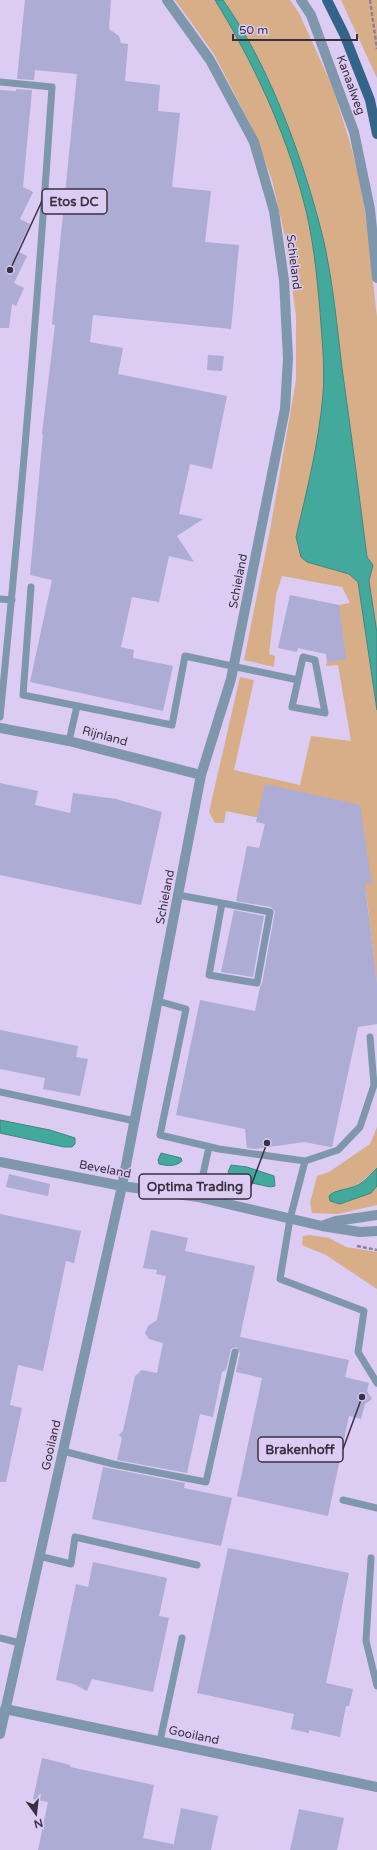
<svg xmlns="http://www.w3.org/2000/svg" width="377" height="1850" viewBox="0 0 377 1850" font-family="'Varela Round',sans-serif">
<style>
.green{fill:#d7ae87}
.water{fill:#43a99d;stroke:#408581}
.building{fill:#acacd4}
.lines{fill:none;stroke-linecap:round;stroke-linejoin:round}
.path{stroke:#8c809c;stroke-width:2.5;stroke-dasharray:4 2;stroke-linecap:butt}
.lane{stroke:#7e97ad;stroke-width:7}
.street{stroke:#7e97ad;stroke-width:10}
.primary{stroke:#34648a;stroke-width:10}
.labels{text-anchor:middle;stroke-width:3;stroke-linejoin:round;paint-order:stroke}
.street-label{font-size:12px;fill:#383141;stroke:#dccbf2}
.leader{fill:none;stroke:#383141;stroke-width:1.5}
.callout-dot{fill:#383141;stroke:#dccbf2;stroke-width:1.5}
.callout{fill:#dccbf2;stroke:#383141;stroke-width:1.5}
.callout-label{font-size:13px;text-anchor:middle;font-weight:bold;fill:#383141}
</style>
<rect width="100%" height="100%" fill="#dccbf2"/>
<path class="green" d="M 175,0 L 215,0 C 253,61 284,128 303,199 C 313,235 317,275 320,312 C 322,339 325,367 323,394 C 319,442 307,490 296,537 L 298,548 L 307,562 L 349,574 L 358,582 L 377,710 L 377,985 L 366,890 L 306,878 L 299,826 L 226,811 L 224,823 L 215,823 L 209,812 L 240,677 L 254,680 L 234,770 L 300,785 L 311,736 L 351,741 L 338,665 L 326,666 L 339,605 L 350,603 L 342,587 L 282,576 L 276,595 L 269,654 L 275,656 L 274,667 L 244,660 L 270,530 L 296,380 L 296,316 L 286,241 L 272,180 L 253,130 L 214,54 Z
M 223,0 L 290,0 L 299,13 L 333,88 L 351,146 L 363,193 L 377,317 L 377,633 L 369,581 L 373,565 L 367,557 C 359,494 351,431 342,368 C 337,326 333,283 324,242 C 306,163 270,66 223,0 Z
M 341,0 L 377,0 L 377,78 Z
M 377,1127 L 377,1168 C 363,1181 352,1191 332,1192 L 371,1193 L 377,1186 L 377,1205 L 338,1214 L 312,1213 L 310,1203 L 317,1176 L 329,1172 L 370,1144 Z
M 310,1235 L 329,1238 L 346,1247 L 377,1252 L 377,1289 L 326,1255 L 302,1245 L 303,1236 Z"/>
<path class="water" d="M 215,0 L 223,0 C 270,66 305,163 324,242 C 333,283 337,326 342,368 C 351,431 359,494 367,557 L 373,565 L 369,581 L 377,633 L 377,710 L 358,582 L 349,574 L 307,562 L 301,557 L 296,537 C 307,490 319,442 323,394 C 325,367 322,339 320,312 C 317,275 313,235 303,199 C 284,128 253,62 215,0 Z
M 0,1120 L 50,1130 L 75,1138 L 75,1144 L 72,1147 L 64,1147 L 0,1133 Z
M 161,1153 L 181,1158 L 182,1161 C 175,1167 168,1166 159,1164 L 158,1160 Z
M 231,1165 L 247,1167 L 274,1176 L 275,1186 L 270,1187 L 234,1179 L 228,1172 Z
M 377,1168 L 377,1186 L 371,1193 L 340,1204 L 330,1201 L 329,1196 C 334,1189 352,1190 361,1183 C 367,1179 372,1173 377,1168 Z"/>
<path class="building" d="M 25,0 L 111,0 L 109,29 L 119,36 L 121,43 L 128,44 L 125,81 L 160,85 L 158,111 L 180,113 L 172,187 L 211,191 L 205,242 L 239,245 L 231,329 L 93,315 L 90,342 L 123,348 L 118,374 L 227,396 L 212,469 L 190,464 L 179,514 L 203,519 L 177,536 L 194,562 L 169,556 L 159,602 L 132,597 L 121,647 L 134,650 L 133,658 L 173,666 L 163,711 L 30,682 L 52,580 L 30,575 L 43,434 L 42,434 L 55,325 L 52,324 L 77,74 L 35,70 L 34,80 L 17,79 Z
M 16,89 L 32,90 L 23,187 L 33,192 L 20,219 L 30,224 L 17,251 L 27,256 L 14,283 L 24,288 L 16,306 L 12,304 L 9,328 L 0,328 L 0,90 L 16,91 Z
M 208,355 L 224,356 L 222,371 L 207,370 Z
M 290,595 L 339,605 L 346,659 L 327,662 L 326,654 L 298,648 L 297,652 L 278,648 Z
M 0,783 L 38,791 L 35,805 L 70,813 L 73,793 L 116,799 L 162,812 L 141,905 L 0,875 Z
M 265,784 L 360,805 L 372,884 L 365,883 L 377,984 L 377,1024 L 358,1027 L 332,1147 L 330,1147 L 304,1142 L 255,1149 L 247,1148 L 245,1129 L 176,1115 L 200,1000 L 255,1011 L 260,987 L 262,984 L 275,911 L 271,907 L 236,901 L 247,846 L 259,848 L 265,824 L 256,822 Z
M 234,910 L 264,916 L 253,977 L 221,972 Z
M 0,1030 L 78,1046 L 76,1057 L 88,1059 L 80,1096 L 43,1089 L 45,1078 L 0,1069 Z
M 9,1174 L 50,1184 L 48,1196 L 6,1187 Z
M 0,1214 L 81,1231 L 74,1263 L 66,1261 L 43,1371 L 18,1365 L 10,1405 L 22,1408 L 6,1482 L 0,1482 Z
M 151,1230 L 188,1238 L 185,1251 L 255,1266 L 240,1337 L 349,1360 L 345,1377 L 369,1383 L 367,1391 L 372,1399 L 365,1404 L 361,1419 L 349,1416 L 328,1516 L 237,1496 L 262,1378 L 236,1372 L 240,1353 L 236,1347 L 231,1349 L 226,1370 L 222,1372 L 213,1417 L 200,1414 L 187,1473 L 117,1460 L 122,1438 L 119,1435 L 123,1431 L 135,1376 L 142,1370 L 157,1373 L 163,1343 L 149,1339 L 145,1333 L 148,1326 L 157,1320 L 166,1276 L 156,1274 L 157,1270 L 143,1268 Z
M 103,1467 L 185,1483 L 184,1488 L 232,1498 L 221,1546 L 92,1519 Z
M 228,1548 L 349,1573 L 326,1683 L 353,1689 L 349,1706 L 346,1706 L 340,1737 L 309,1730 L 309,1733 L 291,1729 L 294,1714 L 197,1693 Z
M 93,1562 L 167,1578 L 159,1616 L 169,1618 L 153,1692 L 92,1679 L 87,1691 L 74,1684 L 56,1680 L 76,1584 L 88,1587 Z
M 42,1758 L 70,1765 L 70,1767 L 154,1785 L 143,1838 L 173,1844 L 173,1848 L 181,1808 L 218,1816 L 211,1850 L 38,1850 L 48,1802 L 33,1799 Z
M 299,1809 L 344,1818 L 337,1850 L 290,1850 Z"/>
<g class="lines">
<path class="path" d="M 370,0 L 377,49
M 357,1246 L 377,1250"/>
<path class="lane" d="M 0,82 L 52,87 C 38,298 21,508 0,717
M 31,587 L 23,695 L 172,725 L 185,656 L 298,680 L 292,707 L 325,713 L 315,660 L 303,657 L 298,680
M 0,599 L 12,600
M 69,741 L 77,706
M 178,895 L 270,912 L 257,983 L 209,975 L 222,903
M 158,1001 L 186,1009 L 160,1135 L 219,1149 L 305,1161 L 338,1150 L 360,1127 L 374,1085 L 370,1037
M 0,1092 L 135,1121
M 305,1161 L 290,1219 L 280,1279 L 364,1311 L 358,1352 L 377,1383
M 198,1197 L 209,1147
M 63,1451 L 113,1464 L 206,1482 L 235,1352
M 343,1500 L 377,1508
M 39,1556 L 71,1564 L 75,1537 L 197,1565
M 371,1558 L 366,1641 L 377,1686
M 0,1638 L 20,1643
M 160,1741 L 182,1638"/>
<path class="street" d="M 301,0 L 311,15 L 354,132 L 370,209 L 377,278
M 0,728 L 69,741 L 201,775
M 0,1162 L 122,1186 L 198,1197 L 322,1226 L 360,1232 L 377,1231
M 324,1225 L 336,1221 L 377,1215
M 5,1709 L 377,1787
M 0,1734 L 122,1186 L 201,775 L 231,679 L 285,409 L 288,358 L 284,280 L 274,211 L 254,142 L 210,60 L 167,0"/>
<path class="primary" d="M 327,0 L 344,34 L 370,100 L 377,134"/>
</g>
<g class="labels">
<g class="street-label">
<text transform="translate(351 85) rotate(70)" y="4">Kanaalweg</text>
<text transform="translate(294 262) rotate(83)" y="4">Schieland</text>
<text transform="translate(238 581) rotate(-79)" y="4">Schieland</text>
<text transform="translate(105 736) rotate(15)" y="4">Rijnland</text>
<text transform="translate(165 897) rotate(-79)" y="4">Schieland</text>
<text transform="translate(105 1169) rotate(11)" y="4">Beveland</text>
<text transform="translate(51 1445) rotate(-77)" y="4">Gooiland</text>
<text transform="translate(194 1735) rotate(12)" y="4">Gooiland</text>
</g>
</g>
<path class="leader" d="M10 270L42 201M267 1143L251 1186M362 1397L343 1449"/>
<g class="callout-dot">
<circle cx="10" cy="270" r="4"/>
<circle cx="267" cy="1143" r="4"/>
<circle cx="362" cy="1397" r="4"/>
</g>
<g class="callout">
<rect x="42" y="189" width="65" height="25" rx="4"/>
<rect x="139" y="1174" width="112" height="25" rx="4"/>
<rect x="258" y="1437" width="85" height="25" rx="4"/>
</g>
<g class="callout-label">
<text x="74" y="206">Etos DC</text>
<text x="195" y="1191">Optima Trading</text>
<text x="300" y="1454">Brakenhoff</text>
</g>
<g transform="translate(36 1814) rotate(165)" stroke="#dccbf2" stroke-width="3" paint-order="stroke">
<path d="M0-3L7 15L0 10L-7 15Z" fill="#383141"/>
<text y="-6" font-size="11" font-weight="bold" text-anchor="middle" fill="#383141">N</text>
</g>
<path d="M233 34v6h124v-6" fill="none" stroke="#383141" stroke-width="2"/>
<text x="239" y="34" font-size="12" fill="#383141" stroke="#dccbf2" stroke-width="3" paint-order="stroke">50 m</text>
</svg>
